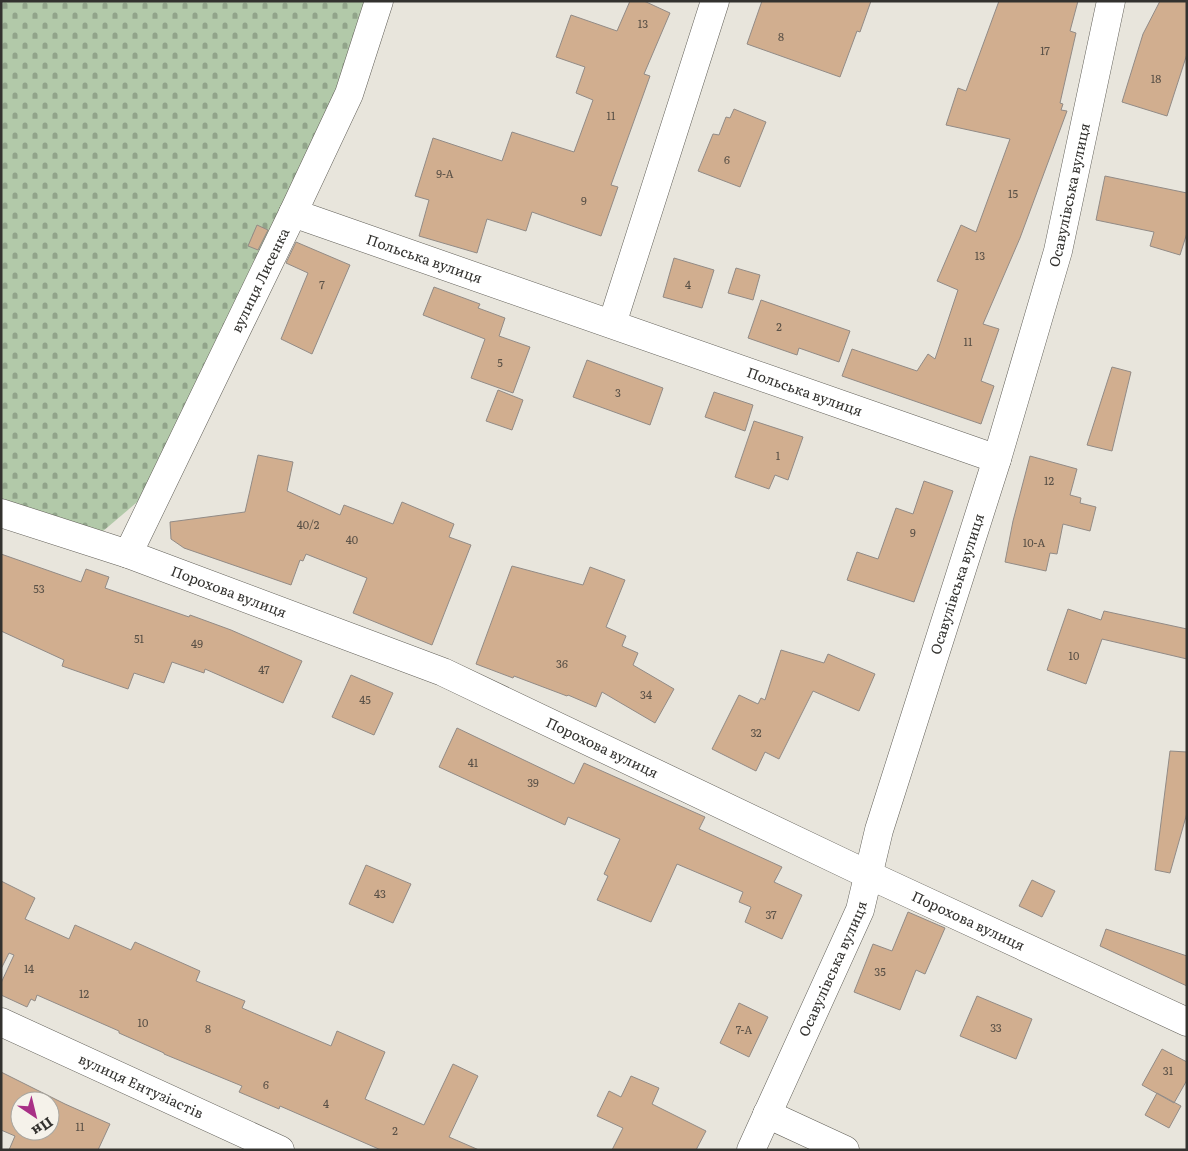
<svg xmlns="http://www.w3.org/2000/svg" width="1188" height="1151" viewBox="0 0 1188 1151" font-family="Literata,serif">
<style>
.cemetery{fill:url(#cemetery-stones)}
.building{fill:#d1ae8f;stroke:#928b86;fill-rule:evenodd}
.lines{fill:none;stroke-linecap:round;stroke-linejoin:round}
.minor-casing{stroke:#615f58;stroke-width:29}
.minor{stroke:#fff;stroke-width:28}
.labels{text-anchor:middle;stroke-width:4;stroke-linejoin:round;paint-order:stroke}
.number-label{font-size:11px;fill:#5a5147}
.street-label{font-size:14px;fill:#33322f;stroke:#f5f2ea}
</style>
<defs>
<pattern id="cemetery-stones" width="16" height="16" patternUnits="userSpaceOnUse" patternTransform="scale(1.25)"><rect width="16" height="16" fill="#b2c9a9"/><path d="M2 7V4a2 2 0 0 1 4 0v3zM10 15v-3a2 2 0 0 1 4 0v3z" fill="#91a48a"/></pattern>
</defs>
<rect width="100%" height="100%" fill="#e8e5dc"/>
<path class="cemetery" d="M 1,1 L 370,1 L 343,85 L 149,492 L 102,532 L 1,503 Z"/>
<path class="building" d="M 630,1 L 644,1 L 670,13 L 644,74 L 650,76 L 611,185 L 618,187 L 601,236 L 532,212 L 526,231 L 487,219 L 477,253 L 419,236 L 429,200 L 415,196 L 433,138 L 502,161 L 512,132 L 574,152 L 593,100 L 576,93 L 585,67 L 556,57 L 571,15 L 617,31 Z
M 762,1 L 871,1 L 860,32 L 857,31 L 840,77 L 747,44 Z
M 999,1 L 1078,1 L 1070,31 L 1076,33 L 1060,103 L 1063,104 L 1061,110 L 1067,111 L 1020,238 L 983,324 L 999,329 L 981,381 L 994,386 L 981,424 L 842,376 L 852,349 L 917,371 L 928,354 L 935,359 L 958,290 L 937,281 L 961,225 L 976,232 L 1010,139 L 946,125 L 958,88 L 966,91 Z
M 1160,1 L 1187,1 L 1187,54 L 1167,116 L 1122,102 L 1143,34 Z
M 734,109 L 766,122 L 740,187 L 698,171 L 713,134 L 719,135 L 726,117 L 730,118 Z
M 1105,176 L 1187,193 L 1187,233 L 1180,255 L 1150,246 L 1154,232 L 1096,220 Z
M 257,225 L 268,230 L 258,250 L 248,246 Z
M 296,242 L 350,265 L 312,354 L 281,339 L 308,273 L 286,263 Z
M 674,258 L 714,270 L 702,308 L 663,297 Z
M 736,268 L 760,275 L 753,300 L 728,293 Z
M 434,287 L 480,304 L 478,308 L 505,318 L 499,336 L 530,347 L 513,393 L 471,378 L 485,339 L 423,315 Z
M 761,300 L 850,331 L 839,362 L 799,348 L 797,355 L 748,338 Z
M 587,360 L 663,388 L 650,425 L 573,397 Z
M 1112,367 L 1131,372 L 1112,451 L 1087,445 Z
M 498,390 L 523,400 L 512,430 L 486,421 Z
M 714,392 L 753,405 L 745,431 L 705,417 Z
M 754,421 L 803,437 L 788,480 L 775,475 L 769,489 L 735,477 Z
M 258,455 L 293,462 L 287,491 L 340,515 L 344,505 L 393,524 L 402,502 L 454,524 L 449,537 L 471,545 L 432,645 L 353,613 L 367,578 L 306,554 L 303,561 L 300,560 L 291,585 L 184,548 L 171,539 L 170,522 L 245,512 Z
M 1030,456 L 1077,469 L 1070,495 L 1081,498 L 1080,503 L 1096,507 L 1090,531 L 1063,524 L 1057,554 L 1050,553 L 1046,571 L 1005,562 L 1013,521 Z
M 924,481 L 953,491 L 914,602 L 847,580 L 857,552 L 878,559 L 896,508 L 913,514 Z
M 1,554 L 81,582 L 86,569 L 109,577 L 105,588 L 189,617 L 190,615 L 231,630 L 302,661 L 283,703 L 205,669 L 204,673 L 172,662 L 164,683 L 134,673 L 128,689 L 62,666 L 64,660 L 1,631 Z
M 512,566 L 583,585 L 590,567 L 625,580 L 606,627 L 626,636 L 622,646 L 638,653 L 633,665 L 674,689 L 655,723 L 602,692 L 596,707 L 568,695 L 567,696 L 514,676 L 513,678 L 476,664 Z
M 1068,609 L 1101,620 L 1104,611 L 1187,629 L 1187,659 L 1102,639 L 1086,684 L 1047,670 Z
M 781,650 L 824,663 L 828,654 L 875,674 L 859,711 L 813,691 L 779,759 L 765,752 L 756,771 L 712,749 L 739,695 L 758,704 L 761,698 L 765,700 Z
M 351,675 L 393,693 L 374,735 L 332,717 Z
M 457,728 L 574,784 L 584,763 L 705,817 L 699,829 L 782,867 L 774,882 L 802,895 L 782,939 L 745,922 L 751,907 L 739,902 L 743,892 L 677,864 L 651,922 L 597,900 L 608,876 L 604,874 L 620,839 L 568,817 L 565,825 L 439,767 Z
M 1170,751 L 1187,752 L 1187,813 L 1170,873 L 1155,870 Z
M 366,865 L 411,884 L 393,923 L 349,904 Z
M 1032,880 L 1055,891 L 1042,917 L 1019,906 Z
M 1,881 L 35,898 L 25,919 L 69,939 L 75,925 L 131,950 L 135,942 L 200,971 L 196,981 L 245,1001 L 242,1008 L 331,1046 L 337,1031 L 385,1052 L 365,1099 L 424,1125 L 453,1064 L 478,1076 L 449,1137 L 479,1150 L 381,1150 L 280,1106 L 279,1109 L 239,1092 L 242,1086 L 164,1054 L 164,1053 L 119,1033 L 119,1031 L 37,995 L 35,1001 L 31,999 L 27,1007 L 1,995 L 1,983 L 14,955 L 9,953 L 1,969 Z
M 908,912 L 945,928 L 925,974 L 916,970 L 900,1010 L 854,992 L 873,944 L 892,951 Z
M 1106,929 L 1187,956 L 1187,986 L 1100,946 Z
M 977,996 L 1032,1019 L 1016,1059 L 960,1036 Z
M 739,1003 L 768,1017 L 749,1057 L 720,1043 Z
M 1162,1049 L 1187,1062 L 1187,1080 L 1174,1103 L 1142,1085 Z
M 1,1072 L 65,1104 L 110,1124 L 98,1150 L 9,1150 L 15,1136 L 1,1130 ZM 20,1101 L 50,1101 L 50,1131 L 20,1131 Z
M 631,1076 L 659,1088 L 652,1104 L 706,1131 L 696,1150 L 612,1150 L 623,1128 L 597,1116 L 609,1091 L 621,1097 Z
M 1157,1093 L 1181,1106 L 1169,1128 L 1145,1115 Z"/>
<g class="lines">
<defs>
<g id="minor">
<path id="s1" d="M 293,213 L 997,459"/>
<path d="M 612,324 L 715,1"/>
<path id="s2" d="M 1,513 L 128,554 L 443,672 L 869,875 L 1187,1022"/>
<path id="s3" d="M 128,554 L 293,213 L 349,94 L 379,1"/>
<path id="s4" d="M 1,1022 L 280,1150"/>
<path d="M 767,1114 L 845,1150"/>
<path id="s5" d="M 751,1150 L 860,910 L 879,830 L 997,459 L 1058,251 L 1111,1"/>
</g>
</defs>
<use href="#minor" class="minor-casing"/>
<use href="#minor" class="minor"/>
</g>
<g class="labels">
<g class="number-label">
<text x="643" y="28">13</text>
<text x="781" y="41">8</text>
<text x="1045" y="55">17</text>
<text x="1156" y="83">18</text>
<text x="611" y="120">11</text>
<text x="727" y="164">6</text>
<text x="445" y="178">9-А</text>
<text x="1013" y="198">15</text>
<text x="584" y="205">9</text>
<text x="980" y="260">13</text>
<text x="322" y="289">7</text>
<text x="688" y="289">4</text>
<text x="779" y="331">2</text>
<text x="968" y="346">11</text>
<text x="500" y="367">5</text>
<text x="618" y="397">3</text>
<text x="778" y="460">1</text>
<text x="1049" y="485">12</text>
<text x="308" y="529">40/2</text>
<text x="913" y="537">9</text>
<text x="352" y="544">40</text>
<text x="1034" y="547">10-А</text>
<text x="39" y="593">53</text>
<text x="139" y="643">51</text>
<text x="197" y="648">49</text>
<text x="1074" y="660">10</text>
<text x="562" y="668">36</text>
<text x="264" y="674">47</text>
<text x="646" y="699">34</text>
<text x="365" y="704">45</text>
<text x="756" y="737">32</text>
<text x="473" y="767">41</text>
<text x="533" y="787">39</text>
<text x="380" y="898">43</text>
<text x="771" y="919">37</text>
<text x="29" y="973">14</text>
<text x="880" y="976">35</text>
<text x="84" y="998">12</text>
<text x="143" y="1027">10</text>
<text x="996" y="1032">33</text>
<text x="208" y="1033">8</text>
<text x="744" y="1034">7-А</text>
<text x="1168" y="1075">31</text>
<text x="266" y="1089">6</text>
<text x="326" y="1108">4</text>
<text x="80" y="1131">11</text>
<text x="395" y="1135">2</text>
</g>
<g class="street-label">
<text dy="5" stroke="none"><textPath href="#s5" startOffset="1009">Осавулівська вулиця</textPath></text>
<text dy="5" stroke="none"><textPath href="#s1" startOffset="139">Польська вулиця</textPath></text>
<text dy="5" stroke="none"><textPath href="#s3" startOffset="304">вулиця Лисенка</textPath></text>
<text dy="5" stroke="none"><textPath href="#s1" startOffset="542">Польська вулиця</textPath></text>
<text dy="5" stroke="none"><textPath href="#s5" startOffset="604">Осавулівська вулиця</textPath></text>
<text dy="5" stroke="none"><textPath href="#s2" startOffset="241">Порохова вулиця</textPath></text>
<text dy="5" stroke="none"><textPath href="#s2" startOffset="646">Порохова вулиця</textPath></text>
<text dy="5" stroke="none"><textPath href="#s2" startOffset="1051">Порохова вулиця</textPath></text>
<text dy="5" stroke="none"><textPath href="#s5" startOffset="199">Осавулівська вулиця</textPath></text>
<text dy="5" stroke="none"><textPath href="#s4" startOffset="154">вулиця Ентузіастів</textPath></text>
</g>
</g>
<rect width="1188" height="1151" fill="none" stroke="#33322f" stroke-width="5"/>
<g transform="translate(35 1116) rotate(145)"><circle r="24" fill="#f5f2ea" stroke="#a7a59f"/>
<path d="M0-4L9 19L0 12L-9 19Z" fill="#a83086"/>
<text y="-8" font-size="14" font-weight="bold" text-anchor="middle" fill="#33322f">Пн</text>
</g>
</svg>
